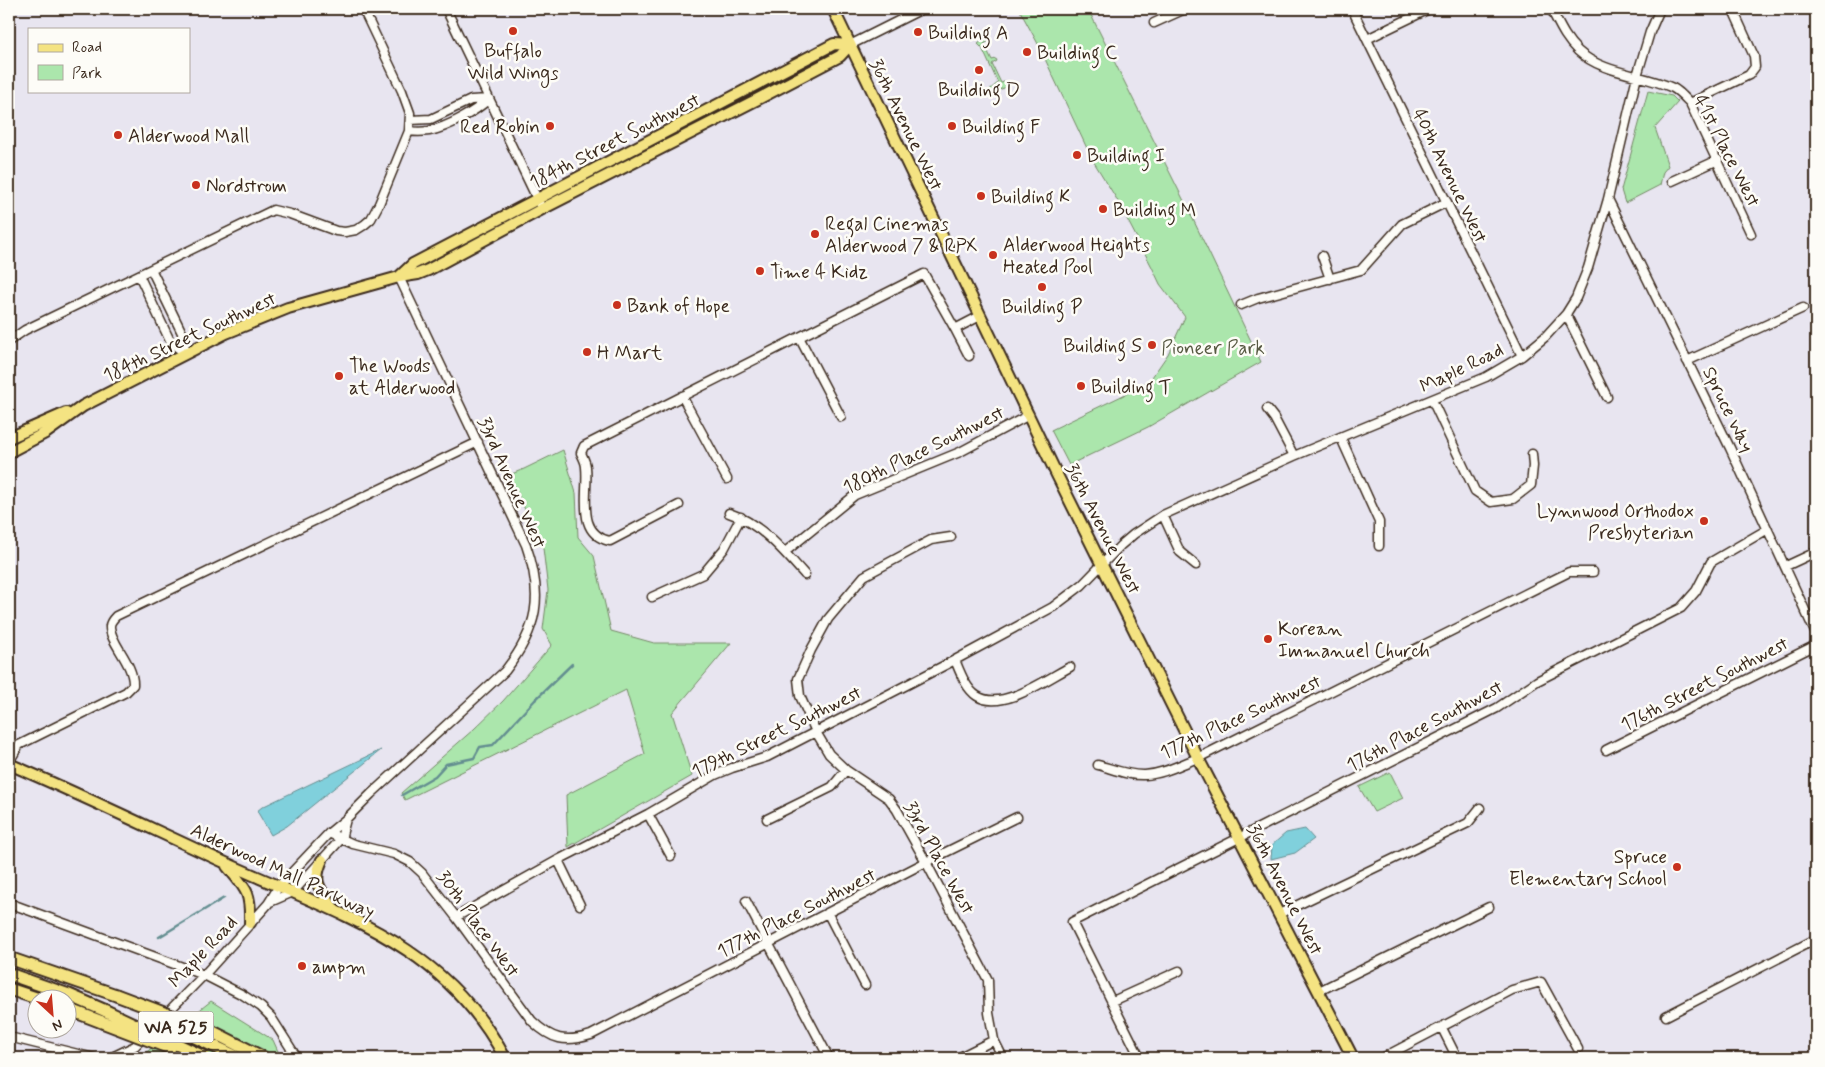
<svg xmlns="http://www.w3.org/2000/svg" width="1825" height="1067" viewBox="0 0 1825 1067" font-family="Mynerve,sans-serif">
<style>
.green{fill:#abe6ac;stroke:#738865}
.water{fill:#80d0dc;stroke:#648e90}
.lines{fill:none;stroke-linecap:round;stroke-linejoin:round}
.stream{stroke:#648e90;stroke-width:2.5}
.minor-casing{stroke:#3b2a1e;stroke-width:11}
.major-casing{stroke:#3b2a1e;stroke-width:14}
.highway-casing{stroke:#3b2a1e;stroke-width:15}
.minor{stroke:#fdfcf7;stroke-width:8}
.major{stroke:#f4e382;stroke-width:10}
.highway{stroke:#f4e382;stroke-width:11}
.highway-bridge-casing{stroke:#3b2a1e;stroke-width:15;stroke-linecap:butt}
.highway-bridge{stroke:#f4e382;stroke-width:11}
.poi-dot{fill:#c8321e;stroke:#fdfcf7;stroke-width:2}
.labels{text-anchor:middle;stroke-width:5;stroke-linejoin:round;paint-order:stroke}
.shield{fill:#fdfcf7;stroke:#75695f;stroke-width:1}
.shield-label{font-size:18px;font-weight:bold;fill:#3b2a1e}
.poi-label{font-size:19px;fill:#3b2a1e;stroke:#fdfcf7;text-anchor:start}
.street-label{font-size:19px;fill:#3b2a1e;stroke:#fdfcf7}
.park-label{font-size:19px;fill:#575942;stroke:#fdfcf7}
</style>
<rect width="100%" height="100%" fill="#e8e5f0"/>
<filter id="ink" filterUnits="userSpaceOnUse"><feTurbulence type="fractalNoise" baseFrequency=".02" numOctaves="2"/><feDisplacementMap in="SourceGraphic" scale="10" xChannelSelector="R" yChannelSelector="G"/><feConvolveMatrix kernelMatrix="1 2 1 2 8 2 1 2 1" color-interpolation-filters="sRGB"/></filter>
<g filter="url(#ink)">
<path class="green" d="M 1019,9 L 1088,9 L 1191,215 L 1261,362 L 1148,427 L 1069,465 L 1051,430 L 1132,391 L 1150,380 L 1168,354 L 1185,317 L 1160,284 L 1152,267 L 1116,198 L 1092,159 L 1037,42 Z
M 981,35 L 985,35 L 989,41 L 984,44 L 992,60 L 996,59 L 997,61 L 992,64 L 1001,83 L 1006,81 L 1009,86 L 994,92 L 988,91 L 998,83 L 982,48 L 978,44 L 983,40 Z
M 1648,91 L 1672,96 L 1678,102 L 1655,128 L 1668,166 L 1663,172 L 1660,185 L 1625,203 L 1621,190 Z
M 563,450 L 576,493 L 578,537 L 594,556 L 611,631 L 654,643 L 731,643 L 672,713 L 692,776 L 568,847 L 566,795 L 645,754 L 626,690 L 405,800 L 401,793 L 474,729 L 503,701 L 552,645 L 543,629 L 548,590 L 543,548 L 509,475 L 524,469 Z
M 1390,772 L 1403,798 L 1374,812 L 1359,787 Z
M 211,1001 L 273,1040 L 281,1058 L 139,1058 Z"/>
<path class="water" d="M 381,750 L 287,826 L 271,835 L 257,811 L 262,807 Z
M 1305,829 L 1314,839 L 1295,853 L 1271,859 L 1272,845 L 1286,833 Z"/>
<g class="lines">
<path class="stream" d="M 402,795 L 435,776 L 446,764 L 474,758 L 480,747 L 493,745 L 535,700 L 572,664
M 159,937 L 224,898"/>
<defs>
<path id="minor" d="M 446,9 L 542,209
M 1352,9 L 1522,356
M 1551,9 C 1559,24 1565,39 1578,51 C 1603,74 1643,74 1673,88 C 1679,91 1685,98 1690,103 L 1751,234
M 1154,23 L 1185,9
M 1367,39 L 1429,9
M 850,45 L 922,9
M 1690,103 L 1749,75 L 1755,67 L 1754,56 L 1734,12 L 1736,9
M 410,120 L 431,119 L 471,100 L 489,99
M 409,131 C 415,132 422,132 429,131 C 449,127 474,112 489,99
M 1672,181 L 1718,160
M 1608,199 L 1730,448 L 1816,634
M 1322,256 L 1330,279
M 151,269 L 184,337 L 185,353
M 139,275 L 171,343 L 185,353
M 1241,305 L 1258,298 L 1361,270 L 1402,224 L 1447,202
M 1566,314 L 1607,397
M 955,329 L 980,316
M 799,337 L 841,417
M 9,341 L 25,330 L 273,210 L 290,214 L 336,231 L 345,232 L 356,230 L 364,225 L 371,219 L 379,204 L 409,131 L 410,113 L 402,91 L 363,9
M 1687,361 L 1803,308
M 682,396 L 727,479
M 1432,400 L 1475,491 L 1491,502 L 1513,499 L 1531,485 L 1533,466 L 1532,454
M 1267,409 L 1274,418 L 1294,456
M 1341,438 L 1379,522 L 1379,546
M 679,505 L 610,541 C 575,534 589,493 586,467 C 586,463 583,457 581,453 L 584,446 L 924,274 L 955,329 L 969,356
M 729,513 C 760,523 784,551 805,575
M 1163,515 L 1180,552 L 1196,565
M 951,537 L 931,540 L 864,576 L 828,619 L 811,650 L 798,679 L 800,696 L 816,732 L 829,754 L 846,770 L 889,799 L 897,810 L 926,862 L 988,980 L 989,1013 L 994,1040 L 1003,1058
M 785,552 L 855,495 L 960,452 L 1029,415
M 1786,566 L 1816,552
M 652,597 L 703,574 L 724,549 L 741,517
M 955,660 C 960,672 966,689 977,696 C 1002,712 1047,679 1070,667
M 1606,750 L 1816,645
M 9,762 L 19,745 L 126,692 L 133,685 C 134,663 109,642 110,626 C 110,622 113,619 116,616 L 478,442
M 1098,765 C 1113,769 1129,776 1145,775 C 1164,774 1181,764 1198,758 L 1569,572 L 1593,572
M 648,814 L 671,856
M 767,819 L 832,787 L 846,770
M 329,833 L 353,844 L 394,854 L 410,862 L 422,873 L 456,917 L 532,1021 C 552,1040 565,1043 591,1035 L 926,862 L 1017,817
M 558,860 L 580,905
M 746,901 L 829,1058
M 270,902 L 293,892 L 341,839 L 346,819
M 9,903 L 204,975 L 243,995 L 261,1007 L 271,1017 L 297,1058
M 828,914 L 865,985
M 1279,914 L 1468,823 L 1480,808
M 456,917 L 558,860 L 648,814 L 715,775 L 732,768 L 767,757 L 955,660 L 1053,607 L 1082,585 L 1121,545 L 1134,534 L 1163,515 L 1294,456 L 1486,377 L 1522,356 L 1545,337 L 1566,314 L 1576,298 L 1588,268 L 1608,199 L 1637,76 L 1650,32 L 1660,9
M 1319,991 L 1489,907
M 1113,1001 L 1179,971
M 1666,1016 L 1816,939
M 1442,1028 L 1457,1058
M 9,1037 L 94,1058
M 110,1058 L 135,1046 L 204,975 L 268,904 L 279,886 L 329,833 L 346,819 L 371,794 L 505,671 C 538,629 544,596 526,545 L 399,277
M 958,1058 L 994,1040
M 1140,1058 L 1072,922 L 1497,708 L 1537,681 L 1681,608 L 1696,591 L 1711,562 L 1768,529
M 1382,1058 L 1512,990 L 1541,982 L 1578,1049"/>
<path id="major" d="M 833,9 L 1057,475 L 1198,758 L 1353,1058
M 399,277 L 413,264 L 834,44 L 850,45
M 9,438 L 66,413
M 9,452 L 47,432 L 83,406 L 226,333 L 288,308 L 399,277 L 418,274 L 428,270 L 542,209 L 758,99 L 840,56 L 850,45
M 9,764 C 82,795 154,830 226,863 C 337,914 443,941 505,1058
M 322,860 C 311,884 321,890 334,909
M 227,866 C 246,889 251,891 250,923"/>
<path id="highway" d="M 9,958 L 116,995
M 9,974 L 69,995 L 106,1011
M 9,989 L 42,1000
M 68,1009 L 102,1022"/>
</defs>
<use href="#minor" class="minor-casing"/>
<use href="#major" class="major-casing"/>
<use href="#highway" class="highway-casing"/>
<use href="#minor" class="minor"/>
<use href="#major" class="major"/>
<use href="#highway" class="highway"/>
<defs>
<path id="highway-bridge" d="M 116,995 L 209,1030 L 264,1058
M 106,1011 L 206,1058
M 151,1016 L 239,1058
M 102,1022 L 170,1048"/>
</defs>
<use href="#highway-bridge" class="highway-bridge-casing"/>
<use href="#highway-bridge" class="highway-bridge"/>
</g>
</g>
<g class="poi-dot">
<circle cx="513" cy="31" r="5"/>
<circle cx="918" cy="32" r="5"/>
<circle cx="1027" cy="52" r="5"/>
<circle cx="979" cy="70" r="5"/>
<circle cx="550" cy="126" r="5"/>
<circle cx="952" cy="126" r="5"/>
<circle cx="118" cy="135" r="5"/>
<circle cx="1077" cy="155" r="5"/>
<circle cx="196" cy="185" r="5"/>
<circle cx="981" cy="196" r="5"/>
<circle cx="1103" cy="209" r="5"/>
<circle cx="815" cy="234" r="5"/>
<circle cx="993" cy="255" r="5"/>
<circle cx="760" cy="271" r="5"/>
<circle cx="1042" cy="287" r="5"/>
<circle cx="617" cy="305" r="5"/>
<circle cx="1152" cy="345" r="5"/>
<circle cx="587" cy="352" r="5"/>
<circle cx="339" cy="376" r="5"/>
<circle cx="1081" cy="386" r="5"/>
<circle cx="1704" cy="521" r="5"/>
<circle cx="1268" cy="639" r="5"/>
<circle cx="1677" cy="867" r="5"/>
<circle cx="302" cy="966" r="5"/>
</g>
<g class="labels">
<rect class="shield" x="138.5" y="1011.5" width="75" height="31" rx="4"/>
<g class="shield-label">
<text x="176" y="1033">WA 525</text>
</g>
<g class="poi-label">
<text x="928" y="39">Building A</text>
<text x="513" y="57" text-anchor="middle">Buffalo<tspan x="513" dy="22">Wild Wings</tspan></text>
<text x="1037" y="59">Building C</text>
<text x="979" y="96" text-anchor="middle">Building D</text>
<text x="540" y="133" text-anchor="end">Red Robin</text>
<text x="962" y="133">Building F</text>
<text x="128" y="142">Alderwood Mall</text>
<text x="1087" y="162">Building I</text>
<text x="206" y="192">Nordstrom</text>
<text x="991" y="203">Building K</text>
<text x="1113" y="216">Building M</text>
<text x="825" y="230">Regal Cinemas<tspan x="825" dy="22">Alderwood 7 &amp; RPX</tspan></text>
<text x="1003" y="251">Alderwood Heights<tspan x="1003" dy="22">Heated Pool</tspan></text>
<text x="770" y="278">Time 4 Kidz</text>
<text x="627" y="312">Bank of Hope</text>
<text x="1042" y="313" text-anchor="middle">Building P</text>
<text x="1142" y="352" text-anchor="end">Building S</text>
<text x="597" y="359">H Mart</text>
<text x="349" y="372">The Woods<tspan x="349" dy="22">at Alderwood</tspan></text>
<text x="1091" y="393">Building T</text>
<text x="1694" y="517" text-anchor="end">Lynnwood Orthodox<tspan x="1694" dy="22">Presbyterian</tspan></text>
<text x="1278" y="635">Korean<tspan x="1278" dy="22">Immanuel Church</tspan></text>
<text x="1667" y="863" text-anchor="end">Spruce<tspan x="1667" dy="22">Elementary School</tspan></text>
<text x="312" y="973">ampm</text>
</g>
<g class="street-label">
<text transform="translate(907 124) rotate(64)" y="7">36th Avenue West</text>
<text transform="translate(614 140) rotate(-27)" y="7">184th Street Southwest</text>
<text transform="translate(1728 150) rotate(63)" y="7">41st Place West</text>
<text transform="translate(1451 175) rotate(64)" y="7">40th Avenue West</text>
<text transform="translate(189 336) rotate(-25)" y="7">184th Street Southwest</text>
<text transform="translate(1461 367) rotate(-26)" y="7">Maple Road</text>
<text transform="translate(1729 409) rotate(64)" y="7">Spruce Way</text>
<text transform="translate(923 449) rotate(-26)" y="7">180th Place Southwest</text>
<text transform="translate(513 482) rotate(66)" y="7">33rd Avenue West</text>
<text transform="translate(1104 528) rotate(63)" y="7">36th Avenue West</text>
<text transform="translate(1704 683) rotate(-27)" y="7">176th Street Southwest</text>
<text transform="translate(1240 716) rotate(-25)" y="7">177th Place Southwest</text>
<text transform="translate(1424 725) rotate(-28)" y="7">176th Place Southwest</text>
<text transform="translate(776 731) rotate(-26)" y="7">179th Street Southwest</text>
<text transform="translate(940 857) rotate(61)" y="7">33rd Place West</text>
<text transform="translate(283 870) rotate(25)" y="7">Alderwood Mall Parkway</text>
<text transform="translate(1286 889) rotate(63)" y="7">36th Avenue West</text>
<text transform="translate(796 912) rotate(-27)" y="7">177th Place Southwest</text>
<text transform="translate(479 923) rotate(54)" y="7">30th Place West</text>
<text transform="translate(202 951) rotate(-47)" y="7">Maple Road</text>
</g>
<g class="park-label">
<text x="1213" y="354">Pioneer Park</text>
</g>
</g>
<rect width="1825" height="1067" fill="none" stroke="#fdfcf7" stroke-width="30"/>
<rect x="15" y="15" width="1795" height="1037" fill="none" stroke="#3b2a1e" stroke-width="2" filter="url(#ink)"/>
<rect x="28" y="28" width="162" height="65" fill="#fdfcf7" stroke="#afa8a0"/>
<rect x="38" y="44" width="25" height="8" fill="#f4e382" stroke="#afa8a0"/>
<text x="72" y="52" font-size="15" fill="#3b2a1e">Road</text>
<rect x="38" y="65" width="25" height="15" fill="#abe6ac" stroke="#afa8a0"/>
<text x="72" y="78" font-size="15" fill="#3b2a1e">Park</text>
<g transform="translate(52 1014) rotate(154)"><circle r="24" fill="#fdfcf7" stroke="#afa8a0"/>
<path d="M0-4L9 19L0 12L-9 19Z" fill="#c8321e"/>
<text y="-8" font-size="14" font-weight="bold" text-anchor="middle" fill="#3b2a1e">N</text>
</g>
</svg>
